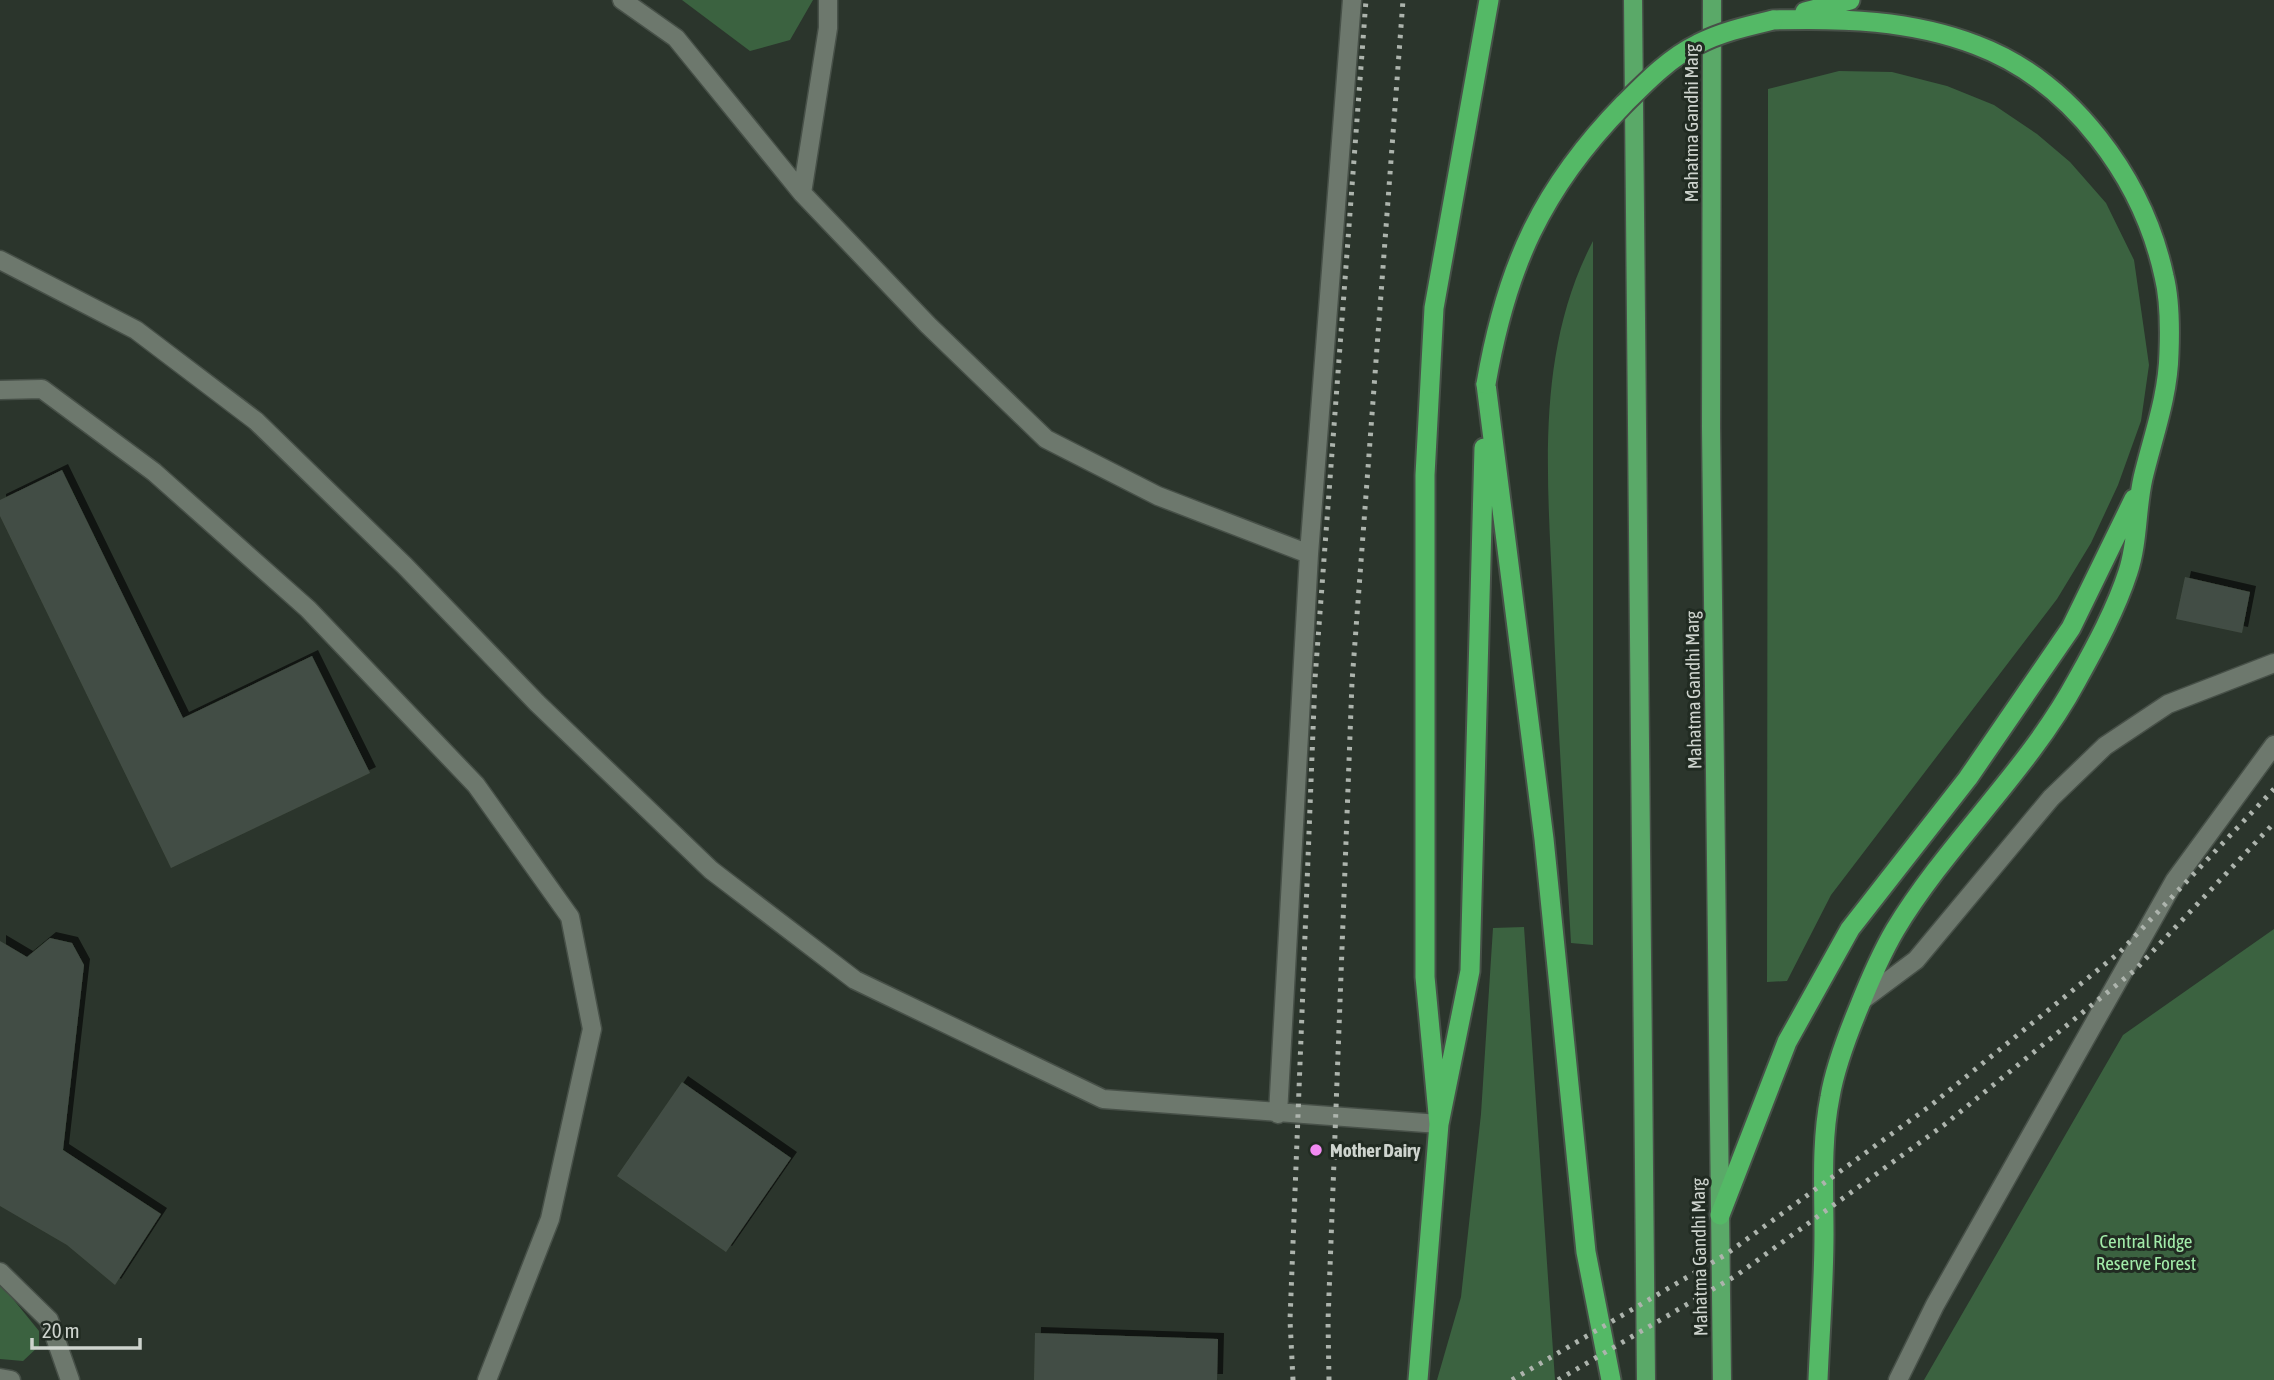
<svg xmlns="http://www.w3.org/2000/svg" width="2274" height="1380" viewBox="0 0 2274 1380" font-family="'Asap Condensed',sans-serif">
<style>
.green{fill:#3b6240}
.building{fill:#434e44;filter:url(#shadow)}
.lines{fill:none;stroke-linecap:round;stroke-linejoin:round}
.service-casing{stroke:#475048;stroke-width:21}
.minor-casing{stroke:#475048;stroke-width:21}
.secondary-casing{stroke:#475048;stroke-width:21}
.primary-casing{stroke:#475048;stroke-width:21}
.trunk-casing{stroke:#475048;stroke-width:23}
.service{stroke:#6d786d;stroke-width:18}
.minor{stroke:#6d786d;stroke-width:18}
.secondary{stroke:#6d786d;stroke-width:18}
.primary{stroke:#5aa968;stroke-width:18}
.trunk{stroke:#54b966;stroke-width:19}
.rail{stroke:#adb4ad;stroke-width:5;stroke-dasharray:3.5 7;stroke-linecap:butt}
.trunk-bridge-casing{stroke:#475048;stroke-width:23;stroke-linecap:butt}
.trunk-bridge{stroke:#54b966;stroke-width:19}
.poi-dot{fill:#f28af2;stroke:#212b22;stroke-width:2.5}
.labels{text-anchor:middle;stroke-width:6;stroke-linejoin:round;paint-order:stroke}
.street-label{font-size:19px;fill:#ced4ce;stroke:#212b22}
.poi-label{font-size:19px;font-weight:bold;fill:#ced4ce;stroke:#212b22;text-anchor:start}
.park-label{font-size:19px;fill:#a2eba9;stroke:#212b22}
</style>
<defs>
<filter id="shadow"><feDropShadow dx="6" dy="-6" stdDeviation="0" flood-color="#0009"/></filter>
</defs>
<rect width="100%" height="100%" fill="#2b352c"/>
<path class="green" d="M 682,0 L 813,0 L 790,40 L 750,51 Z
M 1839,71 L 1892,72 L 1947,86 L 1994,105 L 2037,134 L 2070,162 L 2106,203 L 2134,260 L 2149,365 L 2141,421 L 2118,485 L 2091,543 L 2057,599 L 1831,895 L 1787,981 L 1767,982 L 1768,89 Z
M 1593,241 L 1593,945 L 1571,943 C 1565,830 1557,717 1553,604 C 1548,481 1534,354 1593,241 Z
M 1524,927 L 1555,1380 L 1437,1380 L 1461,1297 L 1481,1114 L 1493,928 Z
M 2274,929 L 2274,1380 L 1924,1380 L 2123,1035 Z
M 0,1283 L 39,1331 L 39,1346 L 23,1361 L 0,1359 Z"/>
<path class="building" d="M 62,470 L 183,718 L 312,656 L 370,773 L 171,868 L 0,516 L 0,500 Z
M 2185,577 L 2250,592 L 2242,633 L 2176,619 Z
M 50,938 L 72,943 L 84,965 L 63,1150 L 161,1214 L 115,1285 L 67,1245 L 0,1206 L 0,941 L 27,957 Z
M 682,1082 L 791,1158 L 726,1252 L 617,1176 Z
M 1035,1333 L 1218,1339 L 1217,1380 L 1034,1380 Z"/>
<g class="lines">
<defs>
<path id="service" d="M 0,390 L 42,389 L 154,472 L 308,609 L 476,785 L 570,917 L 592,1029 L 550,1219 L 487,1380
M 0,1272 L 49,1320 L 70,1380
M 0,1378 L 11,1380"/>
<path id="minor" d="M 622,0 L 676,38 L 802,193 L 928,325 L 1046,439 L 1158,496 L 1309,554
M 802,193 L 828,28 L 828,0
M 0,260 L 136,330 L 256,421 L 405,566 L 537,703 L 711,870 L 855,980 L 1103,1099 L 1439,1124
M 1278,1114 L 1309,554 L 1352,0"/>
<path id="secondary" d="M 1861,1001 L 1916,960 L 2051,798 L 2105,746 L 2168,704 L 2274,663
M 1898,1380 L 1935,1305 L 2175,880 L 2274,745"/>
<path id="primary" d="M 1633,0 L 1646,1380
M 1712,0 L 1711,427 L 1722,1380"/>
<path id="trunk" d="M 1805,12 L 1850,0
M 1773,20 C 1842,18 1911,20 1976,45 C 2072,81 2143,179 2164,276 C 2170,300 2170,328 2169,353 C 2168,397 2153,436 2143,478 C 2136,509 2138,542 2128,572 C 2116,609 2096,646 2077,680 C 2028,771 1948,842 1895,930 C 1881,954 1869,982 1859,1007 C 1847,1036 1835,1067 1830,1097 C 1821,1142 1824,1188 1824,1234 C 1824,1283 1820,1331 1818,1380
M 1486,384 L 1544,839 L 1586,1252 L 1611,1380
M 1439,1124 L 1425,977 L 1425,475 L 1434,308 L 1489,0
M 1720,1215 L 1787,1042 L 1850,929 L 1968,778 L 2071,628 L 2134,499
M 1418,1380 L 1439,1124 L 1470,971 L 1484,448"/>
</defs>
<use href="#service" class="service-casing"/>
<use href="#minor" class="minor-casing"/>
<use href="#secondary" class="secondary-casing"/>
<use href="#primary" class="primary-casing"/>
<use href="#trunk" class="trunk-casing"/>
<use href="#service" class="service"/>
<use href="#minor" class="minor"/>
<use href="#secondary" class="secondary"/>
<use href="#primary" class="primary"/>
<use href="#trunk" class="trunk"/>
<path class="rail" d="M 1293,1380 L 1290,1320 L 1315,679 L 1366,0
M 1329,1380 L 1328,1321 L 1352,682 L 1403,0
M 1512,1380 L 1725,1255 L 1930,1106 L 2120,952 L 2274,789
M 1558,1380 L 1737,1275 L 1944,1125 L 2135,970 L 2274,823"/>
<defs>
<path id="trunk-bridge" d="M 1486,384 C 1506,268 1541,189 1624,104 C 1646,82 1669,58 1698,44 C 1721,32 1748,26 1773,20"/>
</defs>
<use href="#trunk-bridge" class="trunk-bridge-casing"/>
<use href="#trunk-bridge" class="trunk-bridge"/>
</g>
<circle class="poi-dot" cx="1316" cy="1150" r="7"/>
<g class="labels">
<g class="street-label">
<text transform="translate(1691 123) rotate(-90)" y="7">Mahatma Gandhi Marg</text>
<text transform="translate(1693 690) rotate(-91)" y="7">Mahatma Gandhi Marg</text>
<text transform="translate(1699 1257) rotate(-91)" y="7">Mahatma Gandhi Marg</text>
</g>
<g class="poi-label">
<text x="1330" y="1157">Mother Dairy</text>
</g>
<g class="park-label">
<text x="2146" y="1248">Central Ridge<tspan x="2146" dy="22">Reserve Forest</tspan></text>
</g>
</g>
<path d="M32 1338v10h108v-10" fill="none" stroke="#ced4ce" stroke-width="3.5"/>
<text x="42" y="1338" font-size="21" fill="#ced4ce" stroke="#212b22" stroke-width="5" paint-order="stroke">20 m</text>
</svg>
